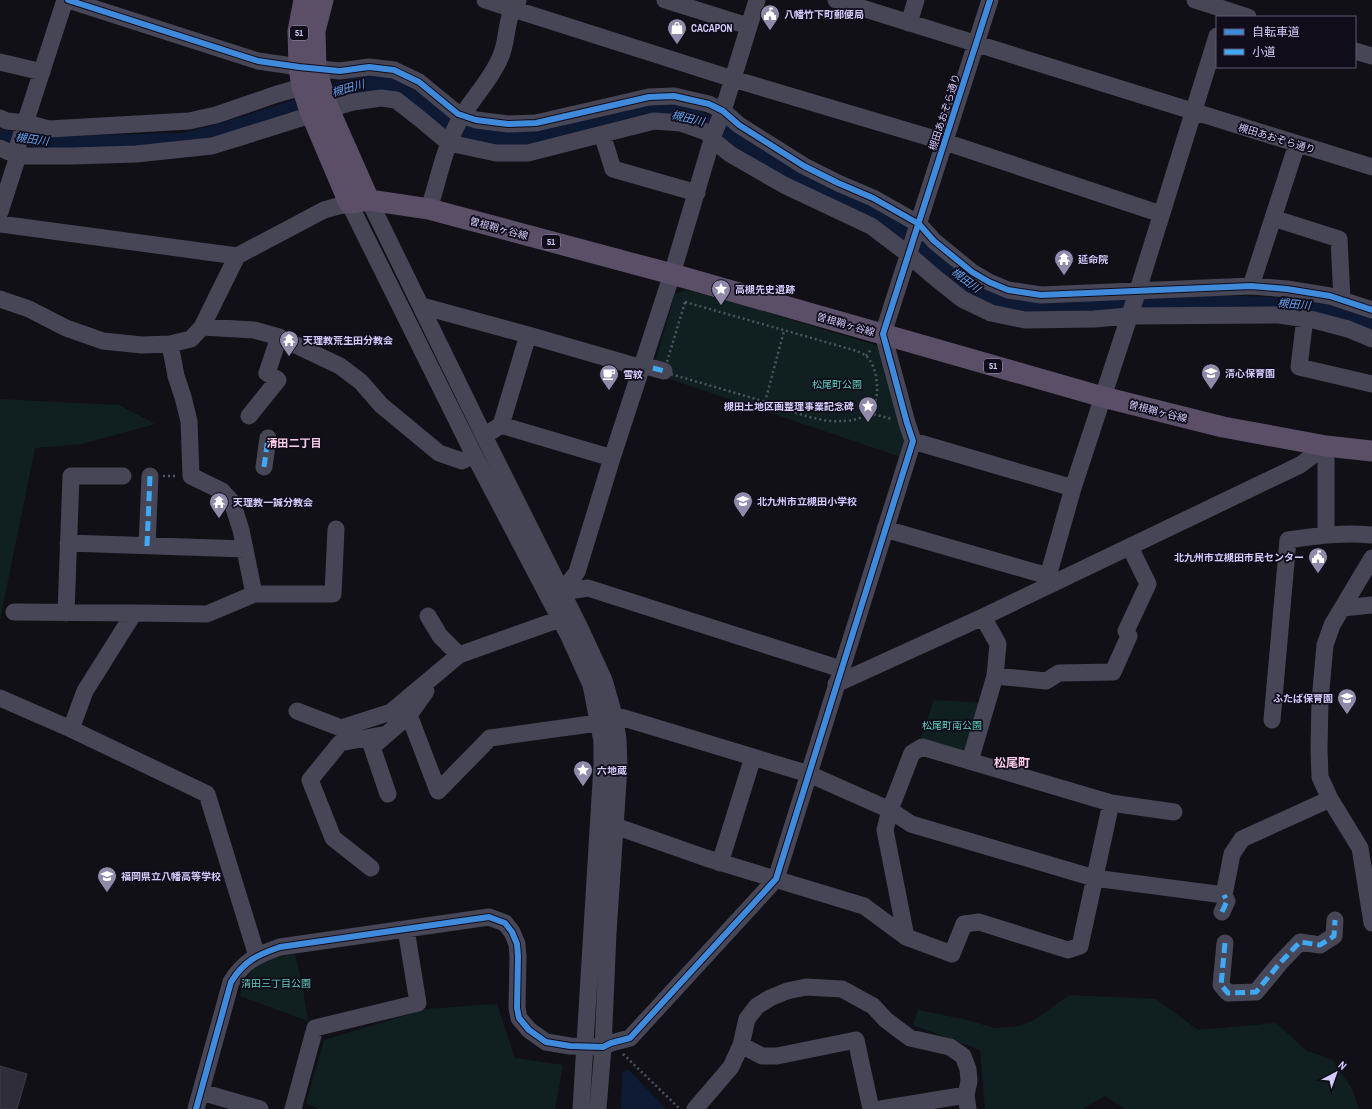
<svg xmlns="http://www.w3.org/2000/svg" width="1372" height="1109" viewBox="0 0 1372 1109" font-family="'Archivo Narrow','Noto Sans JP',sans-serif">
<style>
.green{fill:#102021}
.water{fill:#0e1934}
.building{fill:#2f2d39;stroke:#3f3a4a}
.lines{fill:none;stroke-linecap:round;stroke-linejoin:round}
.path{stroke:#4c5762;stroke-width:2.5;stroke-dasharray:2 3;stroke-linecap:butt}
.minor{stroke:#474657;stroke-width:17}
.major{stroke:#5b4f68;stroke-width:21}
.quiet{stroke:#3fa9f5;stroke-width:5;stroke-dasharray:10 5;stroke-linecap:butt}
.cycleway-casing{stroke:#100c1a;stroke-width:8}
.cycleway{stroke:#408adc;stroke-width:6}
.labels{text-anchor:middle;stroke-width:3.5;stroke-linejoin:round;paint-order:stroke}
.shield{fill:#100c1a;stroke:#9992b7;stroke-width:1}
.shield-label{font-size:9px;font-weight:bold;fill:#d4cbfa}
.poi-label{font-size:10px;font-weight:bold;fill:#d4cbfa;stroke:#100c1a;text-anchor:start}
.street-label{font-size:10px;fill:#d4cbfa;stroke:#100c1a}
.park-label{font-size:10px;fill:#5fd1bf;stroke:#100c1a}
.water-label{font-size:11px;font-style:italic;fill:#63a2ef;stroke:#100c1a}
.neighbourhood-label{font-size:11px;font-weight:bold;fill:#facde5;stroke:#100c1a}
.quarter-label{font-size:12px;font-weight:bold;fill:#facde5;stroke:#100c1a}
</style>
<rect width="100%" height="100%" fill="#111016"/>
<path class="green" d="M 686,290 L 729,301 L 875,345 L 879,348 L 905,444 L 901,457 L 652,373 L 675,294 Z
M 0,399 L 119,405 L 155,424 L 82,444 L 35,448 L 0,620 Z
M 934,700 L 985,703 L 968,755 L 920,740 Z
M 295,954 L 303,989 L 308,1021 L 240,996 C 244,981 253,964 269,959 C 277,956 286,956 295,954 Z
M 1069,995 L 1156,999 L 1198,1030 L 1276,1023 L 1307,1051 L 1333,1060 L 1352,1089 L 1359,1109 L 1125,1109 L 1105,1096 L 1083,1109 L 985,1109 L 980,1050 L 913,1025 L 918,1010 L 963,1019 L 995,1028 L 1018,1026 L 1033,1021 Z
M 497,1004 L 515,1058 L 563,1065 L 555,1109 L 319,1109 L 306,1103 L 324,1040 L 426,1009 Z"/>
<path class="water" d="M 366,76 L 389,77 L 416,91 L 452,119 L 465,126 L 502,132 L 533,132 L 651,104 C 685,103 699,109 729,124 L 907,223 L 969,279 L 988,291 L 1008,297 L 1213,295 L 1303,298 L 1323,301 L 1372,318 L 1372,335 L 1333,320 L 1036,316 L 974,300 L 830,204 L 686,120 L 510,149 L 462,141 L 393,95 L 198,143 L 133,148 L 48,149 L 12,143 L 0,138 L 0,129 L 29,135 L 57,136 L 182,133 L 218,124 L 311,94 L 340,81 Z
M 628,1069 L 666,1109 L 621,1109 L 622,1073 Z"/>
<path class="building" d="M 0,1066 L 27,1074 L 17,1109 L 0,1109 Z"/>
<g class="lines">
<path class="path" d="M 685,302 L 857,351 C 859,352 863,354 865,355 C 879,366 882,402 868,413 C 862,419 850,421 842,421 C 818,423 789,410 766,402 C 732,392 698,382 664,372 Z
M 866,356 L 872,348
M 765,402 L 784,331
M 869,413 L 892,419
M 163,476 L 176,476
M 623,1054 L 680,1109"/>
<path class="minor" d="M 68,0 L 258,61 L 299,67 L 340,71 L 369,67 L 394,70 L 419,82 L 458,114 L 476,120 L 508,124 L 536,123 L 649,97 L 674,96 L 709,104 L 723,111 L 739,125 L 804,166 L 838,183 L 873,198 L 919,224 L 934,241 L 972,272 L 989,282 L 1008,290 L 1041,295 L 1251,286 L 1287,289 L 1330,296 L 1372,310
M 485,0 L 733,79 L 945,142 L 1161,214
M 665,0 L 748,26
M 836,0 L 1372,167
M 1195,0 L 1248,17
M 909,23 L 916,0
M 1355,51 L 1372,56
M 0,62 L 42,72
M 328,109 L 353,102 L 381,98 L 396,100 L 419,118 L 449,143 L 496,153 L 528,153 L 654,121 L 681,123 L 706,132 L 713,140 L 730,154 L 784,185 L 871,226 L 908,254 L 932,275 L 962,299 L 991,313 L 1025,320 L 1094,319 L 1129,316 L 1279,315 L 1314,320 L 1348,329 L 1372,339
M 0,118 L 7,121 L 26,123 L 49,129 L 189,121 L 216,115 L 277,94 L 302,87
M 602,134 L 613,169 L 697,193
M 0,148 L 18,156 L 72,156 L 136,154 L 212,146 L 311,115
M 369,200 L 484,436 L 580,628 L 604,680 L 614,715 L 618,739 L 619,767 L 608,933 L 603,1047 L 598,1109
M 429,209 C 438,181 444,149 458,123 C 470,100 490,82 500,58 C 509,40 504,18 518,1
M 0,212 L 18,156 L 18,145 L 65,0
M 1273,218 L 1339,239 L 1342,300
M 0,224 L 237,256 L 324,210 L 349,203 L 474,455 L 568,634 L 591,685 L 602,741 L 602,765 L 581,1109
M 1251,286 L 1297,144
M 0,299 L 29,309 L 66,328 L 103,341 L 142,345 L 170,344 L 191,339 L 202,327 L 237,256
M 422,306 L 528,335 L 642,368
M 1305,318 L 1299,367 L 1372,384
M 202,327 L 254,330 L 279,337 L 340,366 L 361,382 L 381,405 L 439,453 L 462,461 L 474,455
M 170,344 L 176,376 L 183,397 L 189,421 L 191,476 L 222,491 L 232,502 L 241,530 L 254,594
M 653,368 L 664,371
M 249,416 L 278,380 L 267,373 L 279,337
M 501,425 L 528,335
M 484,436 L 501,425 L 612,458
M 913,441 L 1073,488
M 1326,446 L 1326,534
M 264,467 L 268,438
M 885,529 L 1048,576
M 68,543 L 245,549
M 147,546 L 150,476
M 1372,558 L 1332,625 L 1325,645 L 1320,701 L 1319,749 L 1320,777 L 1330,799 L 1360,848 L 1372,923
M 1045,587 L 1073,488 L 1138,290 L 1217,36
M 562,592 L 588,588 L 841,669
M 556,598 L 562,592 L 577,572 L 612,458 L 672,274 L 714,133 L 723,111 L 757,0
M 1343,608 L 1372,605
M 14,612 L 134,613
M 66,613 L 71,476 L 123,476
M 428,616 L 440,636 L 459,655
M 995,676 L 1046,681 L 1059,673 L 1113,672 L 1129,636 L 1126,631 L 1148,584 L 1130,547
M 836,684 L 983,617 L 1300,465 L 1326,446
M 0,698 L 71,729
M 297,711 L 341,728 L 391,712 L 459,655 L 560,619
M 409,715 L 438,791 L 490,738 L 598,723
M 604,715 L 614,715 L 809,774 L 890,810 L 911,824 L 1094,878 L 1224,895 L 1232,854 L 1242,839 L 1330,799
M 1272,720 L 1288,540 C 1316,536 1344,532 1372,535
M 387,734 L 372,747 L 388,794
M 970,761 L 995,676 L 998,644 L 983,617
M 1111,803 L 1174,812
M 615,826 L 706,858 L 864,906 L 906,937 L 952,954 L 964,924 L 979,922 L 1068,950 L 1080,946 L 1111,803 L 922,747 L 912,753 L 890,810 L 885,830 L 906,937
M 720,863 L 753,757
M 371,868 L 333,838 L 310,780 L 340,743 L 387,734 L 409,715 L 426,691
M 1222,912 L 1227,901 L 1224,895
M 1225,943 L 1221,985 L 1228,993 L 1256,992 L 1280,963 L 1300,942 L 1320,945 L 1334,936 L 1335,920
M 257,956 L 207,794 L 71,729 L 85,691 L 134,613 L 207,614 L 254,594 L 333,594 L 336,529
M 741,1045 L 747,1019 L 757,1006 L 770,998 L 787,991 L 806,987 L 842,989 L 873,1006 L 886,1020 L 910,1038 L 950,1047 L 963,1056 L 968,1069 L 969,1081 L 966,1095 L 968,1109
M 201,1092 L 260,1109
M 196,1109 L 231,982 C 244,961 257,955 280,947 L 489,917 L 505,923 L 512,932 L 517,944 L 518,956 L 517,1008 L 519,1018 L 529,1030 L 546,1042 L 570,1046 L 603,1047 L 611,1043 L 630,1038 L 776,879 L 913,441 L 907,423 L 883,334 L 990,0
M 293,1109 L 315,1028 L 418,1003 L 406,929
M 695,1109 L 731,1067 L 741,1045 L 762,1056 L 777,1056 L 856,1040 L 871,1109
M 881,1109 L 966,1095"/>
<path class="major" d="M 304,0 L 298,31 L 299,67 L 302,87 L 310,111 L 349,203 L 369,200 L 429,209 L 672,274 L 1103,397 L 1223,427 L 1326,446 L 1372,451
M 323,0 L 315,31 L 316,69 L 327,105 L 369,200"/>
<path class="quiet" d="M 653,368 L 664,371
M 264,467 L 268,438
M 147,546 L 150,476
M 1222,912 L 1227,901 L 1224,895
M 1225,943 L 1221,985 L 1228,993 L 1256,992 L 1280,963 L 1300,942 L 1320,945 L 1334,936 L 1335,920"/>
<defs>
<path id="cycleway" d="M 68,0 L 258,61 L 299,67 L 340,71 L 369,67 L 394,70 L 419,82 L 458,114 L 476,120 L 508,124 L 536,123 L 649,97 L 674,96 L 709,104 L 723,111 L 739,125 L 804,166 L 838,183 L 873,198 L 919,224 L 934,241 L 972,272 L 989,282 L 1008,290 L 1041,295 L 1251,286 L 1287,289 L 1330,296 L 1372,310
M 196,1109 L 231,982 C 244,961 257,955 280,947 L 489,917 L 505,923 L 512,932 L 517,944 L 518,956 L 517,1008 L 519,1018 L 529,1030 L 546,1042 L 570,1046 L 603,1047 L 611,1043 L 630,1038 L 776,879 L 913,441 L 907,423 L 883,334 L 990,0"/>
</defs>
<use href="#cycleway" class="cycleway-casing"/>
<use href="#cycleway" class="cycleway"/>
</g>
<defs>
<symbol id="civic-pin" viewBox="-11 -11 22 30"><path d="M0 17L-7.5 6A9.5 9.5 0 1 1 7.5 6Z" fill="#908aaa" stroke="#100c1a"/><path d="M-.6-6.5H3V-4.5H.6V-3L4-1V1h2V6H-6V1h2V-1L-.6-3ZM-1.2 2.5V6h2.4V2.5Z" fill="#fff"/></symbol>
<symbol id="shop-pin" viewBox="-11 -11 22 30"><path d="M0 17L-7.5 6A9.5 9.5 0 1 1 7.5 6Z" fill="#908aaa" stroke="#100c1a"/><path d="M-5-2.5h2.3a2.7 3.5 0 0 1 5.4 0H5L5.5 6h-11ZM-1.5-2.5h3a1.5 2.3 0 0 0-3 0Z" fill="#fff"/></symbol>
<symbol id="temple-pin" viewBox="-11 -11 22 30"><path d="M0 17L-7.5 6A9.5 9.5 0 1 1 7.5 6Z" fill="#908aaa" stroke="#100c1a"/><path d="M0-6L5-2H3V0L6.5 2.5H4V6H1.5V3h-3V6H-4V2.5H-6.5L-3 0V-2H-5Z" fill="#fff"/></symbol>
<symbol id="sight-pin" viewBox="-11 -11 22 30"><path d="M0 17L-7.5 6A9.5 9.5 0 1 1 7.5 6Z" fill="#908aaa" stroke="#100c1a"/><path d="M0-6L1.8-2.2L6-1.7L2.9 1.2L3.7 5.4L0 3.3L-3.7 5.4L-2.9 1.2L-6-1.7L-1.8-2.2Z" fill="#fff"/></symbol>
<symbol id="school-pin" viewBox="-11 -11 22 30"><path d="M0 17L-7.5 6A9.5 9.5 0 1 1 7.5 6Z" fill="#908aaa" stroke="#100c1a"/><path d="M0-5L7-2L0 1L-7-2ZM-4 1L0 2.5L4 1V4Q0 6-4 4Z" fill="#fff"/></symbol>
<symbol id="cafe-pin" viewBox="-11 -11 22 30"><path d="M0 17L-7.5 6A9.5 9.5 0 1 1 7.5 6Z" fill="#908aaa" stroke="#100c1a"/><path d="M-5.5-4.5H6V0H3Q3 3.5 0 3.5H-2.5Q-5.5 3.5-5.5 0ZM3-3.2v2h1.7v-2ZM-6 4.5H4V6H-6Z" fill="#fff"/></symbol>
</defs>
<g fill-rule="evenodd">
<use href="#civic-pin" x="759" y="3" width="22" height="30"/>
<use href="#shop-pin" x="666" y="17" width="22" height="30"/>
<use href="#temple-pin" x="1053" y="248" width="22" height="30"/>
<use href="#sight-pin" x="710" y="278" width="22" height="30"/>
<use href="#temple-pin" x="278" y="329" width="22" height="30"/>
<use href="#school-pin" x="1200" y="362" width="22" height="30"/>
<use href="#cafe-pin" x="598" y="363" width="22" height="30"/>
<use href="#sight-pin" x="857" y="395" width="22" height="30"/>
<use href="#school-pin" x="732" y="490" width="22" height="30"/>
<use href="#temple-pin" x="208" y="491" width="22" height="30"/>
<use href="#civic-pin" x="1307" y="546" width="22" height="30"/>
<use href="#school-pin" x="1336" y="687" width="22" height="30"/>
<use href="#sight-pin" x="572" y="759" width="22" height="30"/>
<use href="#school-pin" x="96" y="865" width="22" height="30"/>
</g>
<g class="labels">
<g class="shield">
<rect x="290" y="26" width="18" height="14" rx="3"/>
<rect x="542" y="235" width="18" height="14" rx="3"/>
<rect x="984" y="359" width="18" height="14" rx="3"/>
</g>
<g class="shield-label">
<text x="299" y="36">51</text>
<text x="551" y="245">51</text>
<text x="993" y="369">51</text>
</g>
<g class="poi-label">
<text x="784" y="18">八幡竹下町郵便局</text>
<text x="691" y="32">CACAPON</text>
<text x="1078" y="263">延命院</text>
<text x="735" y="293">高槻先史遺跡</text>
<text x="303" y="344">天理教荒生田分教会</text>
<text x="1225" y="377">清心保育園</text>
<text x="623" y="378">雪紋</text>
<text x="854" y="410" text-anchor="end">槻田土地区画整理事業記念碑</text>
<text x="757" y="505">北九州市立槻田小学校</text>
<text x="233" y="506">天理教一誠分教会</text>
<text x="1304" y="561" text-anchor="end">北九州市立槻田市民センター</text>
<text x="1333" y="702" text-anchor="end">ふたば保育園</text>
<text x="597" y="774">六地蔵</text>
<text x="121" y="880">福岡県立八幡高等学校</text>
</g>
<g class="street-label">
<text transform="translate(944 112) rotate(-72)" y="4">槻田あおぞら通り</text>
<text transform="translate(1277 138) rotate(17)" y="4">槻田あおぞら通り</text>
<text transform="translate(499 228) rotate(15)" y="4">曽根鞘ヶ谷線</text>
<text transform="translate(846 324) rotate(16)" y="4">曽根鞘ヶ谷線</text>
<text transform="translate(1158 411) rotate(14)" y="4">曽根鞘ヶ谷線</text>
</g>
<g class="park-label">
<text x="837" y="388">松尾町公園</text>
<text x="952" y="729">松尾町南公園</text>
<text x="276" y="987">清田三丁目公園</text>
</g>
<g class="water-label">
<text transform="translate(348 88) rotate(-16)" y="4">槻田川</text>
<text transform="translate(688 118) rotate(13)" y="4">槻田川</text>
<text transform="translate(32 139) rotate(8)" y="4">槻田川</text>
<text transform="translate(966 280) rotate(37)" y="4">槻田川</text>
<text transform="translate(1294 304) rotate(5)" y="4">槻田川</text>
</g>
<g class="neighbourhood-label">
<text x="294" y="447">清田二丁目</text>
</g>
<g class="quarter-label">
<text x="1012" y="767">松尾町</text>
</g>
</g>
<rect x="1216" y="16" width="140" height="52" fill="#100c1a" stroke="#5e5874"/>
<rect x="1224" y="29" width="20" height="6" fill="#408adc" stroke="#5e5874"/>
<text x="1252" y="36" font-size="12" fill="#d4cbfa">自転車道</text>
<rect x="1224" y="49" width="20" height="6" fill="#3fa9f5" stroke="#5e5874"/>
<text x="1252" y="56" font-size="12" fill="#d4cbfa">小道</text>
<g transform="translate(1336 1073) rotate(41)" stroke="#100c1a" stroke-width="3" paint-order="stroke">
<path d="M0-3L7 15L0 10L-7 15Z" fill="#d4cbfa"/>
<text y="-6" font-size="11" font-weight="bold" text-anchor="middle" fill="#d4cbfa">N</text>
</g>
</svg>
